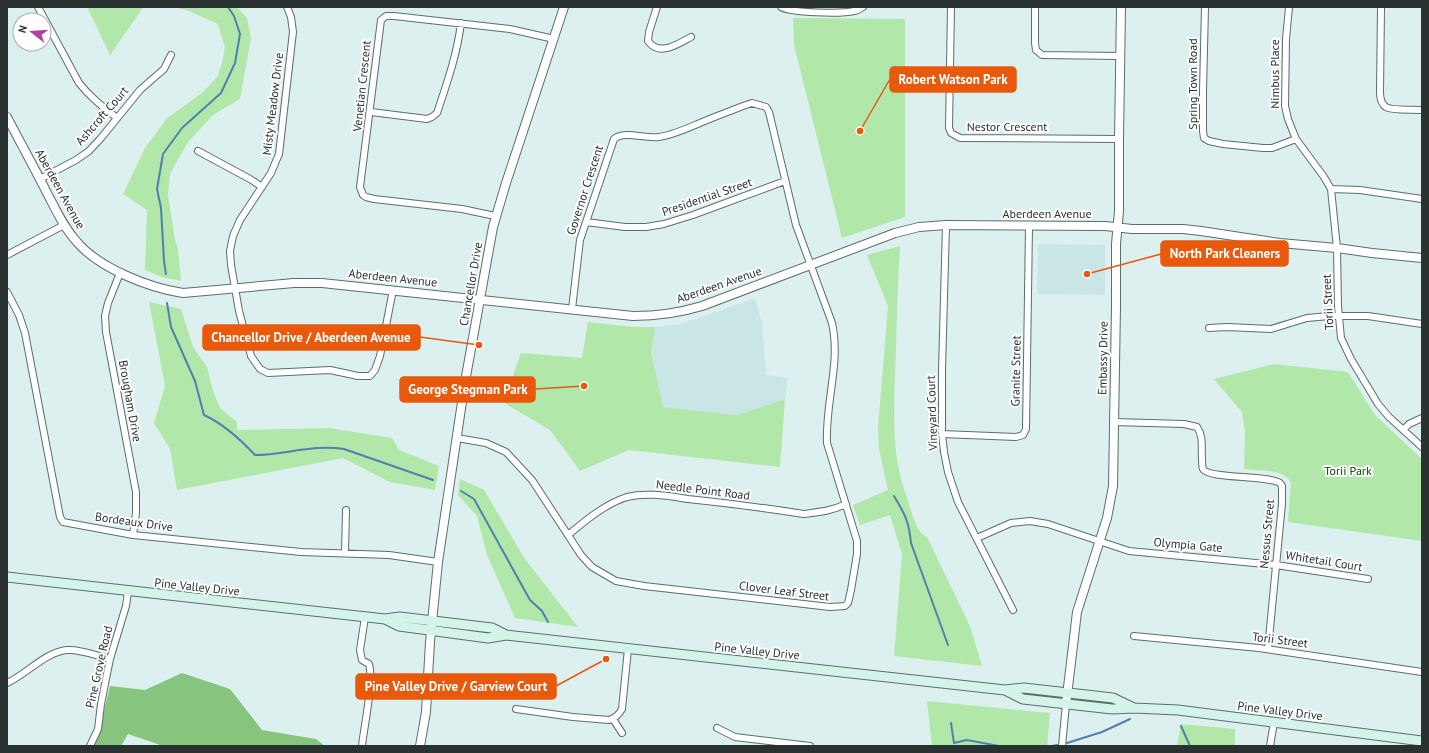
<svg xmlns="http://www.w3.org/2000/svg" width="1429" height="753" viewBox="0 0 1429 753" font-family="'PT Sans',sans-serif">
<style>
.built{fill:#c9e5e5}
.green{fill:#b2e7aa}
.forest{fill:#87c57e}
.lines{fill:none;stroke-linecap:round;stroke-linejoin:round}
.stream{stroke:#5280ae;stroke-width:2}
.minor-casing{stroke:#5c6d6d;stroke-width:8}
.tertiary-casing{stroke:#5c6d6d;stroke-width:10}
.secondary-casing{stroke:#5c6d6d;stroke-width:11}
.minor{stroke:#fff;stroke-width:6}
.tertiary{stroke:#fff;stroke-width:8}
.secondary{stroke:#d4f4e9;stroke-width:9}
.labels{text-anchor:middle;stroke-width:4;stroke-linejoin:round;paint-order:stroke}
.street-label{font-size:12px;fill:#293131;stroke:#fff}
.park-label{font-size:12px;fill:#084a01;stroke:#fff}
.leader{fill:none;stroke:#e8590c;stroke-width:1.5}
.callout-dot{fill:#e8590c;stroke:#fff;stroke-width:1.5}
.callout{fill:#e8590c;stroke:#e8590c;stroke-width:1.5}
.callout-label{font-size:13px;text-anchor:middle;font-weight:bold;fill:#fff}
</style>
<rect width="100%" height="100%" fill="#dcf0f0"/>
<path class="built" d="M 1038,244 L 1105,245 L 1105,295 L 1037,294 Z
M 755,298 L 762,323 L 766,375 L 788,378 L 785,399 L 737,415 L 662,407 L 651,353 L 655,327 L 679,324 L 699,318 Z"/>
<path class="green" d="M 87,7 L 146,7 L 143,8 L 110,55 Z
M 175,7 L 237,7 L 247,18 L 251,38 L 240,99 L 213,115 L 188,142 L 170,174 L 168,195 L 175,240 L 178,249 L 181,281 L 162,277 L 145,270 L 147,210 L 123,194 L 145,148 L 167,118 L 202,93 L 218,76 L 222,63 L 225,47 L 218,24 L 189,11 Z
M 793,18 L 905,19 L 905,217 L 842,238 L 794,45 Z
M 900,246 C 898,280 897,313 896,347 C 895,384 892,423 897,460 C 900,477 905,493 911,510 C 914,519 917,533 927,537 L 970,626 L 982,666 L 894,656 L 902,554 L 890,515 L 860,525 L 853,505 L 888,490 L 879,449 L 878,427 L 888,306 L 867,255 Z
M 149,302 L 181,309 L 193,347 L 207,367 L 213,391 L 220,408 L 237,422 L 237,430 L 329,428 L 392,438 L 399,450 L 439,466 L 435,490 L 390,482 L 343,458 L 177,490 L 170,449 L 154,423 L 165,386 Z
M 588,322 L 634,327 L 655,327 L 651,353 L 663,407 L 737,415 L 785,399 L 780,467 L 629,450 L 580,471 L 550,430 L 506,404 L 514,372 L 521,353 L 582,358 Z
M 1274,364 L 1348,372 L 1375,415 L 1422,459 L 1422,541 L 1288,522 L 1291,483 C 1284,468 1258,471 1244,469 L 1245,432 L 1242,412 L 1214,379 Z
M 460,479 L 484,490 L 525,559 L 578,627 L 515,618 L 487,555 L 477,516 L 458,495 Z
M 927,701 L 1050,713 L 1047,746 L 932,746 Z
M 1181,724 L 1235,729 L 1235,746 L 1177,746 Z"/>
<path class="forest" d="M 182,673 L 230,689 L 262,730 L 316,739 L 325,746 L 163,746 L 128,734 L 121,746 L 91,746 L 98,735 L 110,686 L 145,690 Z"/>
<g class="lines">
<path class="stream" d="M 166,274 L 164,261 L 161,208 L 157,189 L 163,154 L 182,128 L 221,93 L 235,63 L 240,34 L 234,16 L 228,7
M 167,303 L 171,327 L 195,381 L 204,415 C 224,424 240,439 255,455 C 284,455 314,444 344,449 L 433,480
M 461,491 L 474,499 L 530,600 L 542,611 L 548,622
M 894,496 C 905,514 909,522 911,543 L 948,645
M 951,723 L 954,743 L 967,740 L 999,746
M 1181,726 L 1190,746
M 1067,743 L 1102,732 L 1130,719
M 1052,746 L 1057,745"/>
<defs>
<path id="minor" d="M 38,7 L 79,83 C 90,97 103,107 117,118
M 287,7 L 291,17 L 293,32 L 279,154 L 271,173 L 240,220 L 233,236 L 230,251 L 231,265 L 239,311 L 251,356 L 260,369 L 268,373 L 330,370 L 358,376 L 370,376 L 375,370 L 380,356 L 393,290
M 657,7 L 649,32 L 648,41 C 659,57 678,44 691,37
M 781,7 C 791,13 842,14 854,11 C 857,11 860,9 863,7
M 951,7 L 949,128 L 951,133 L 960,138 L 1119,139
M 1035,7 L 1035,43 L 1036,50 L 1042,55 L 1120,56
M 1205,7 L 1203,91 L 1203,131 L 1204,138 L 1209,141 L 1223,144 L 1263,148 L 1272,148 L 1296,139
M 1289,7 L 1286,39 L 1285,106 L 1288,119 L 1296,139 L 1324,177 L 1331,189 L 1337,248 L 1338,306 L 1341,338 L 1351,359 L 1378,404 L 1389,417 L 1422,447
M 1381,7 L 1380,92 C 1380,98 1381,104 1386,107 C 1392,111 1414,109 1422,110
M 371,112 L 427,119 L 432,117 L 437,113 C 447,83 457,55 461,23
M 198,151 L 250,179 L 262,187
M 40,179 L 76,160 L 89,151 L 101,138 L 140,90 L 164,69 L 171,55
M 1331,189 L 1360,190 L 1422,199
M 495,216 L 462,209 L 374,199 L 366,197 L 363,195 L 360,187 L 381,20 L 386,16 L 394,16 L 510,29 L 554,39
M 586,222 L 625,227 L 646,227 L 664,224 L 693,215 L 785,181
M 946,225 L 942,370 L 942,434 L 944,452 L 948,472 L 958,502 L 1013,610
M 7,255 L 64,225
M 120,273 L 108,303 L 105,316 L 106,332 L 136,492 L 136,513 L 133,535
M 7,292 L 19,315 L 25,333 L 60,517 L 63,522 L 133,535 L 301,552 L 389,555 L 438,562
M 1209,328 L 1227,327 L 1271,329 L 1307,318 L 1329,316 L 1368,316 L 1422,324
M 1114,422 L 1184,424 L 1197,427 C 1204,437 1201,448 1202,459 C 1202,462 1202,466 1203,469 C 1208,479 1267,475 1280,483 L 1282,486 L 1282,504 L 1268,649
M 1403,430 L 1409,424 L 1422,418
M 942,434 L 1016,437 L 1023,435 L 1026,429 L 1029,226
M 457,438 L 486,443 L 506,452 L 532,480 L 581,555 L 592,567 L 616,581 L 644,586 L 830,607 L 845,606 L 848,603 L 851,590 L 857,554 L 857,541 L 827,443 C 825,402 841,363 832,323 L 796,225 L 769,112 L 766,107 L 752,103 L 743,106 C 728,112 714,117 700,123 C 686,129 673,135 659,137 C 645,139 624,130 614,139 L 580,240 L 572,309
M 568,535 C 586,520 605,504 627,497 C 647,492 668,496 688,499 C 727,503 765,508 804,514 C 818,512 832,511 846,504
M 977,538 L 1011,523 L 1030,521 L 1048,524 L 1129,551 L 1276,565 L 1368,579
M 345,553 L 346,510
M 1134,636 L 1259,648 L 1422,672
M 7,683 C 27,674 45,652 67,650 C 81,649 97,656 110,659
M 516,709 L 573,717 L 609,720 C 615,718 619,715 622,709 L 628,649
M 613,719 L 622,733
M 717,728 L 735,737 L 810,746
M 90,746 L 98,729 L 101,704 L 110,659 L 126,606 L 128,592
M 362,746 C 364,726 374,682 369,664 L 362,660 L 360,650 L 365,617
M 1062,746 L 1066,704
M 1270,746 L 1274,722"/>
<path id="tertiary" d="M 7,117 C 20,142 34,167 47,193 C 56,210 64,228 77,242 C 99,268 149,288 183,293 L 294,283 L 322,283 L 633,316 C 657,316 679,313 702,306 L 895,233 L 919,227 L 946,225 L 1105,226 L 1132,229 L 1183,229 L 1201,231 L 1280,243 L 1337,248 L 1372,253 L 1422,258
M 1066,704 L 1077,612 L 1107,518 L 1113,486 L 1116,306 L 1116,244 L 1119,211 L 1119,139 L 1121,7
M 420,746 L 426,712 L 430,642 L 438,562 L 465,382 L 493,227 L 506,183 L 564,7"/>
<path id="secondary" d="M 7,577 L 385,619 L 400,617 L 492,628 L 506,635
M 385,619 L 399,626 L 488,638 L 506,635 L 1005,690 L 1024,688 L 1113,698 L 1134,708
M 1005,690 L 1023,699 L 1112,709 L 1134,708 L 1178,710 L 1422,741"/>
</defs>
<use href="#minor" class="minor-casing"/>
<use href="#tertiary" class="tertiary-casing"/>
<use href="#secondary" class="secondary-casing"/>
<use href="#minor" class="minor"/>
<use href="#tertiary" class="tertiary"/>
<use href="#secondary" class="secondary"/>
</g>
<g class="labels">
<g class="street-label">
<text transform="translate(1275 74) rotate(-90)" y="4">Nimbus Place</text>
<text transform="translate(1193 84) rotate(-90)" y="4">Spring Town Road</text>
<text transform="translate(362 86) rotate(-84)" y="4">Venetian Crescent</text>
<text transform="translate(273 104) rotate(-83)" y="4">Misty Meadow Drive</text>
<text transform="translate(102 116) rotate(-49)" y="4">Ashcroft Court</text>
<text x="1007" y="131">Nestor Crescent</text>
<text transform="translate(60 189) rotate(61)" y="4">Aberdeen Avenue</text>
<text transform="translate(585 190) rotate(-72)" y="4">Governor Crescent</text>
<text transform="translate(707 197) rotate(-19)" y="4">Presidential Street</text>
<text x="1047" y="218">Aberdeen Avenue</text>
<text transform="translate(393 278) rotate(6)" y="4">Aberdeen Avenue</text>
<text transform="translate(471 284) rotate(-80)" y="4">Chancellor Drive</text>
<text transform="translate(719 285) rotate(-19)" y="4">Aberdeen Avenue</text>
<text transform="translate(1328 302) rotate(-93)" y="4">Torii Street</text>
<text transform="translate(1103 358) rotate(-89)" y="4">Embassy Drive</text>
<text transform="translate(1016 371) rotate(-89)" y="4">Granite Street</text>
<text transform="translate(130 401) rotate(80)" y="4">Brougham Drive</text>
<text transform="translate(932 413) rotate(-92)" y="4">Vineyard Court</text>
<text transform="translate(703 490) rotate(7)" y="4">Needle Point Road</text>
<text transform="translate(134 522) rotate(8)" y="4">Bordeaux Drive</text>
<text transform="translate(1267 534) rotate(-85)" y="4">Nessus Street</text>
<text transform="translate(1188 545) rotate(5)" y="4">Olympia Gate</text>
<text transform="translate(1324 561) rotate(9)" y="4">Whitetail Court</text>
<text transform="translate(197 587) rotate(6)" y="4">Pine Valley Drive</text>
<text transform="translate(784 591) rotate(7)" y="4">Clover Leaf Street</text>
<text transform="translate(1280 640) rotate(7)" y="4">Torii Street</text>
<text transform="translate(757 651) rotate(6)" y="4">Pine Valley Drive</text>
<text transform="translate(99 667) rotate(-77)" y="4">Pine Grove Road</text>
<text transform="translate(1280 711) rotate(7)" y="4">Pine Valley Drive</text>
</g>
<g class="park-label">
<text x="1348" y="475">Torii Park</text>
</g>
</g>
<path class="leader" d="M860 131L890 79M1087 274L1161 254M479 345L420 337M584 386L535 389M606 659L556 686"/>
<g class="callout-dot">
<circle cx="860" cy="131" r="4"/>
<circle cx="1087" cy="274" r="4"/>
<circle cx="479" cy="345" r="4"/>
<circle cx="584" cy="386" r="4"/>
<circle cx="606" cy="659" r="4"/>
</g>
<g class="callout">
<rect x="890" y="67" width="126" height="25" rx="4"/>
<rect x="1161" y="241" width="127" height="25" rx="4"/>
<rect x="203" y="325" width="217" height="25" rx="4"/>
<rect x="400" y="377" width="135" height="25" rx="4"/>
<rect x="356" y="674" width="200" height="25" rx="4"/>
</g>
<g class="callout-label">
<text x="953" y="84">Robert Watson Park</text>
<text x="1225" y="258">North Park Cleaners</text>
<text x="311" y="342">Chancellor Drive / Aberdeen Avenue</text>
<text x="468" y="394">George Stegman Park</text>
<text x="456" y="691">Pine Valley Drive / Garview Court</text>
</g>
<rect width="1429" height="753" fill="none" stroke="#293131" stroke-width="16"/>
<g transform="translate(32 32) rotate(287)"><circle r="19" fill="#ffffff" stroke="#a9adad"/>
<path d="M0-3L7 15L0 10L-7 15Z" fill="#b042a1"/>
<text y="-6" font-size="11" font-weight="bold" text-anchor="middle" fill="#293131">N</text>
</g>
</svg>
